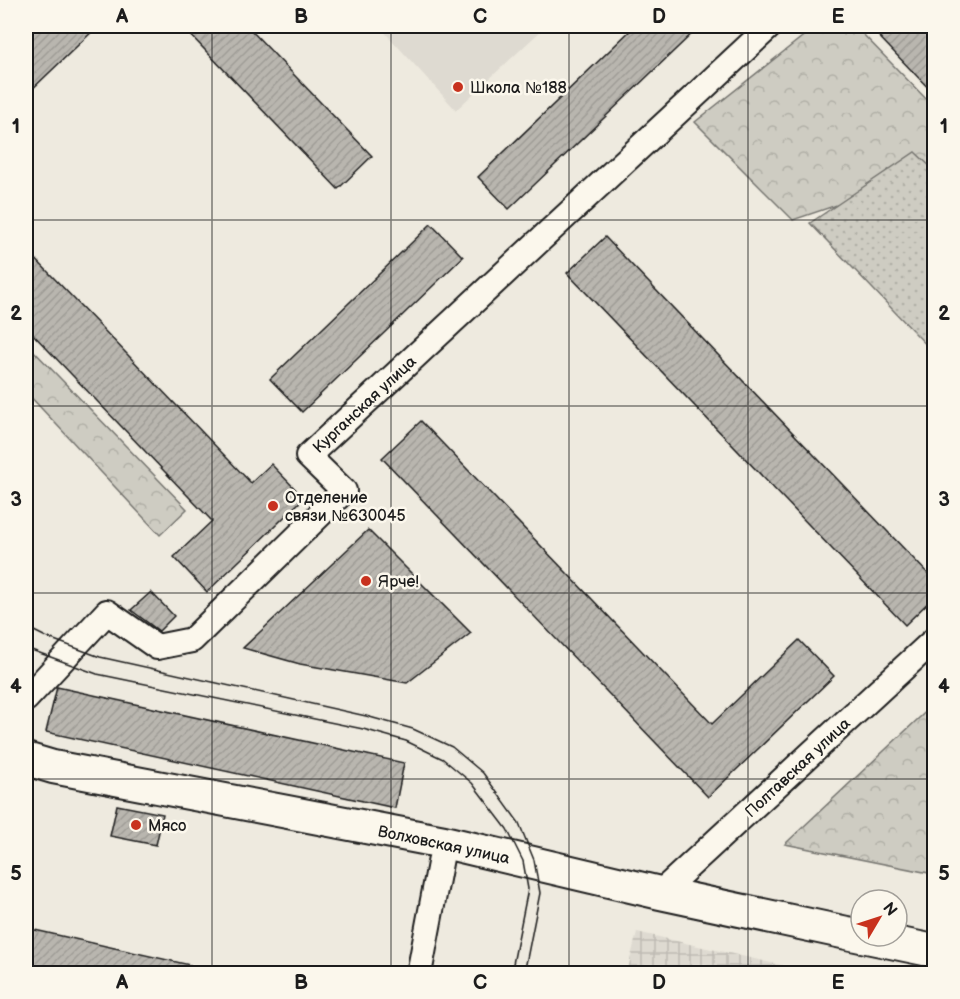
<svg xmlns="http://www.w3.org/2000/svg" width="960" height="999" viewBox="0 0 960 999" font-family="'Balsamiq Sans',sans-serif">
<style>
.built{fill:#dedad1}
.industrial{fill:url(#industrial-grid)}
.forest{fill:url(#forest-crowns);stroke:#75746f;stroke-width:1.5}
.park{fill:url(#park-dots);stroke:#75746f;stroke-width:1.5}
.building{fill:url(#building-hatch);stroke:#1c1c1c;stroke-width:1.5}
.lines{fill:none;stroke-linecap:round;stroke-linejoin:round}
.minor-casing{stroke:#1c1c1c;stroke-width:28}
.major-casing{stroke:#1c1c1c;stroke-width:36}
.minor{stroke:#fbf7ec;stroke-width:24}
.major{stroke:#fbf7ec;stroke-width:32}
.tram{stroke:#1c1c1c;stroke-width:1.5}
.grid{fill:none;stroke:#1c1c1c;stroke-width:1.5;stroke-opacity:0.55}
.poi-dot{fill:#c8321e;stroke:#fbf7ec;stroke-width:2}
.labels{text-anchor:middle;stroke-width:5;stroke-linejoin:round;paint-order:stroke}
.poi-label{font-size:16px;fill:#1c1c1c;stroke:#fbf7ec;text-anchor:start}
.street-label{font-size:16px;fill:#1c1c1c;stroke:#fbf7ec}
.neatline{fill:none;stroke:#1c1c1c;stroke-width:2}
.grid-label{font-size:20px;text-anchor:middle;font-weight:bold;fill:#1c1c1c}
</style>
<defs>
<pattern id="industrial-grid" width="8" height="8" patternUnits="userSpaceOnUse" patternTransform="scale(1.5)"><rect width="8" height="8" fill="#dedad1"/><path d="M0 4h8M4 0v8" fill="none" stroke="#bebab3"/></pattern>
<pattern id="forest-crowns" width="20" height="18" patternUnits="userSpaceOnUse" patternTransform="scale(1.5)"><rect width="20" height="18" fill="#ceccc2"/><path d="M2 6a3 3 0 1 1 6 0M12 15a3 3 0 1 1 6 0" fill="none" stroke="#b0afa6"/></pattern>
<pattern id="park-dots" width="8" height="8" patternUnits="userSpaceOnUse" patternTransform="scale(1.5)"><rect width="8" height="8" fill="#ceccc2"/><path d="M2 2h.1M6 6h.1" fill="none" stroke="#b0afa6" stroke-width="1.8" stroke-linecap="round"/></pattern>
<pattern id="building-hatch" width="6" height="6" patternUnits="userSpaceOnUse" patternTransform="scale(1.5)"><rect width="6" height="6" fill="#b9b6af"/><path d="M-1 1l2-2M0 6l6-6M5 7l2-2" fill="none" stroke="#9e9c96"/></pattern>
</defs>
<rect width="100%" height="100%" fill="#eeeadf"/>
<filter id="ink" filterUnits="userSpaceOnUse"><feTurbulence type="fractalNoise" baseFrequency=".0167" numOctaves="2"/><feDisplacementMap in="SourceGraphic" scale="12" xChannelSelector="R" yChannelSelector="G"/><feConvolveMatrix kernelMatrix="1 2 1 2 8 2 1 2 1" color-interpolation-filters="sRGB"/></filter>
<g filter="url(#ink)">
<path class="built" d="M 379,26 L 546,26 L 456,110 Z"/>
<path class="industrial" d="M 637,932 L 815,973 L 627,973 Z"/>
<path class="forest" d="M 816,26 L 855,26 L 934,107 L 934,172 L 793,220 L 695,122 Z
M 26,343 L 187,509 L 160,535 L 26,392 Z
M 934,704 L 934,874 L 785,844 Z"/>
<path class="park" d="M 915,152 L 934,170 L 934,353 L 810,223 Z"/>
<path class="building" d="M 32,26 L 98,26 L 26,95 L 26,32 Z
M 182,26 L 247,26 L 372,156 L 338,189 Z
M 635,26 L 700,26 L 509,209 L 478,177 Z
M 869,26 L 934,26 L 934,94 Z
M 431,224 L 463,257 L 302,412 L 270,379 Z
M 605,237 L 934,580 L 934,597 L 905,625 L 567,273 Z
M 26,249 L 251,483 L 271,464 L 304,498 L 207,592 L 174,557 L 212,521 L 26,327 Z
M 421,421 L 712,724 L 799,640 L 834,676 L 708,797 L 382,458 Z
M 368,530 L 471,633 L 407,683 L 300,664 L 243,648 Z
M 151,592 L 174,616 L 159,631 L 131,610 Z
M 57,687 L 404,763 L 395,808 L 46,732 Z
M 117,805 L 163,814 L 156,845 L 110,836 Z
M 26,928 L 190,965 L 189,974 L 26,974 Z"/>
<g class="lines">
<defs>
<path id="minor" d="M 26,699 L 107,612 L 157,647 L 192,640 L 344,491 L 308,456 L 770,26
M 660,893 L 934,640
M 419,974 L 444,842"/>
<path id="major" d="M 26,759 L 53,767 L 444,842 L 660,893 L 861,936
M 862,936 L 934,951"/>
</defs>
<use href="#minor" class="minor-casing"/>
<use href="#major" class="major-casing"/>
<use href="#minor" class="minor"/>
<use href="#major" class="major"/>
<path class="tram" d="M 26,627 L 46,637 L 100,657 L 366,716 L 413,729 L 452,747 L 483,773 L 519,823 L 534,860 L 540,893 L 524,974
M 26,648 L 97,674 L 363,729 L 406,741 L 443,759 L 472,783 L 507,829 L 523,861 L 528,889 L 511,974"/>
</g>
</g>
<path class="grid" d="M 212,26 L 212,974M 391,26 L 391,974M 569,26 L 569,974M 748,26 L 748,974M 26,220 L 934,220M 26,406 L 934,406M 26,593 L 934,593M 26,779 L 934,779"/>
<g class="poi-dot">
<circle cx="458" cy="87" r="6"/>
<circle cx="273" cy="506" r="6"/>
<circle cx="366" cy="581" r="6"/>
<circle cx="136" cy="825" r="6"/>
</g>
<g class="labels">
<g class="poi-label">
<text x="470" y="93">Школа №188</text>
<text x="285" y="503">Отделение<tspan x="285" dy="18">связи №630045</tspan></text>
<text x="378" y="587">Ярче!</text>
<text x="148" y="831">Мясо</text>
</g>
<g class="street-label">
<text transform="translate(364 404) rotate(-43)" y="6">Курганская улица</text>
<text transform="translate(797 767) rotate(-43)" y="6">Полтавская улица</text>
<text transform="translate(444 844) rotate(12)" y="6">Волховская улица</text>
</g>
</g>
<rect width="960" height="999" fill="none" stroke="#fbf7ec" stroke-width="66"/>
<g transform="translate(879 918) rotate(51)"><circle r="28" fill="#fbf7ec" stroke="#a29f99" stroke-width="1.5"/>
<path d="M0-4.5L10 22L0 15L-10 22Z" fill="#c8321e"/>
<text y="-9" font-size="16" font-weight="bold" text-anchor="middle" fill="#1c1c1c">N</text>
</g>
<rect x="33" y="33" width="894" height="933" class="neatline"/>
<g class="grid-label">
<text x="122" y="23">A</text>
<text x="301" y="23">B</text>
<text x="480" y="23">C</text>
<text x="659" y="23">D</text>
<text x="838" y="23">E</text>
<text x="16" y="133">1</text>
<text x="944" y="133">1</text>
<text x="16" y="320">2</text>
<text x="944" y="320">2</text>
<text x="16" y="506">3</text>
<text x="944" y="506">3</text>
<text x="16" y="693">4</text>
<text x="944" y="693">4</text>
<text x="16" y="880">5</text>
<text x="944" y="880">5</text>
<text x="122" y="989">A</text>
<text x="301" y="989">B</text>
<text x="480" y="989">C</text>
<text x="659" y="989">D</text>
<text x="838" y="989">E</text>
</g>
</svg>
